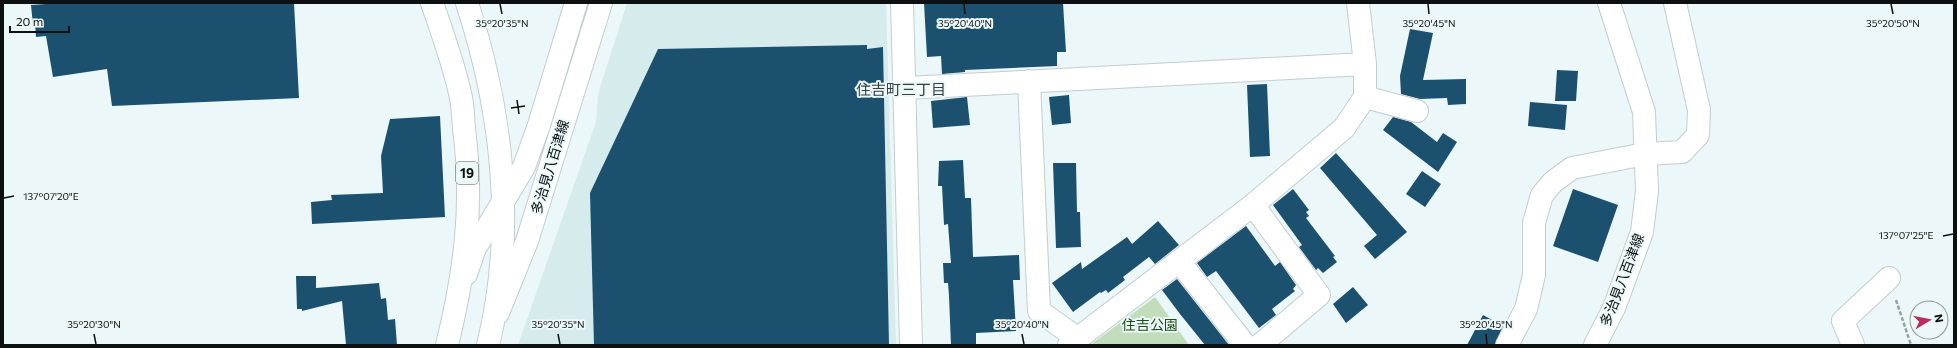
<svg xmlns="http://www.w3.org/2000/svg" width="1957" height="348" viewBox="0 0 1957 348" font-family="Commissioner,'Noto Sans JP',sans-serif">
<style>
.built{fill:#d6ebec}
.green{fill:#c1ddbc}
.building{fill:#1b516f}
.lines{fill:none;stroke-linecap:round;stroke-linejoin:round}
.street-casing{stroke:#c2cdcf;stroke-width:24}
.secondary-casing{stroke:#c2cdcf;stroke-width:24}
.highway-casing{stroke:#c2cdcf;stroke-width:24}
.path{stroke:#98a1a2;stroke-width:2.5;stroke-dasharray:4 2;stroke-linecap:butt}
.street{stroke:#fff;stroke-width:22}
.secondary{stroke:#fff;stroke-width:22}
.highway{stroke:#fff;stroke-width:22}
.ticks{fill:none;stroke:#0c1010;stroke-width:1.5}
.labels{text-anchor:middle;stroke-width:4;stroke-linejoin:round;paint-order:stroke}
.shield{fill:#ebf7f8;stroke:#4f5556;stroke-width:1}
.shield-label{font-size:13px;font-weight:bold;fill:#0c1010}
.street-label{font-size:14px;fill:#0c1010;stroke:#ebf7f8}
.park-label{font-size:14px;fill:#1c4f13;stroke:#ebf7f8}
.neighbourhood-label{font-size:15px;fill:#353f40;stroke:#ebf7f8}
.ticks-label{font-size:10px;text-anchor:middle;fill:#0c1010;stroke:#ebf7f8;stroke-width:4;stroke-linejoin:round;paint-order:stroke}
</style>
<rect width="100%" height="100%" fill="#ebf7f8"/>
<path class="built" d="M 627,3 L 886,3 L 896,345 L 518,345 L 596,122 L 598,94 Z"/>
<path class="green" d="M 1155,297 L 1189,345 L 1090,345 Z"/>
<path class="building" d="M 60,3 L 294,3 L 299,98 L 112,106 L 107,69 L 53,77 L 46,36 L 36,37 L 35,24 L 33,25 L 31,5 Z
M 924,3 L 1063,3 L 1066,52 L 1057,52 L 1057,66 L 965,70 L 965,72 L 942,74 L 941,56 L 927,57 Z
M 1410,29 L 1433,33 L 1423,80 L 1466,79 L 1466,104 L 1448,105 L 1447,98 L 1420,99 L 1401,94 L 1400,76 Z
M 867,45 L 867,49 L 883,47 L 889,345 L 594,345 L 590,193 L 658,49 Z
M 1557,70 L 1578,71 L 1576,101 L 1555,101 Z
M 1267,84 L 1270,156 L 1250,157 L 1247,85 Z
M 1069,95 L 1071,123 L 1052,125 L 1049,97 Z
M 967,97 L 970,125 L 933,128 L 931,101 Z
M 1530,102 L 1567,105 L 1565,130 L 1528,126 Z
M 440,116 L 445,217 L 312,224 L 311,202 L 332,200 L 331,195 L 383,193 L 381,156 L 390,119 Z
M 1393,117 L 1411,122 L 1437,142 L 1443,133 L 1457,142 L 1438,172 L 1383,130 Z
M 1336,153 L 1407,232 L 1375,259 L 1364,246 L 1377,235 L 1320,168 Z
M 963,160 L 965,198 L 971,198 L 973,257 L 1019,255 L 1020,280 L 1013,280 L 1016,331 L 976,333 L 976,345 L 951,345 L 949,296 L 948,283 L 944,283 L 943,263 L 951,263 L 948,224 L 944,225 L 942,186 L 938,186 L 939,161 Z
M 1053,163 L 1076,163 L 1077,212 L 1080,212 L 1081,247 L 1056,248 Z
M 1422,171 L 1441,184 L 1425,207 L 1406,194 Z
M 1293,189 L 1309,210 L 1306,212 L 1309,216 L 1306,218 L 1335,256 L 1333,257 L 1337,262 L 1323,273 L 1318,268 L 1316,270 L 1299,247 L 1302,245 L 1273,205 Z
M 1573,189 L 1618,205 L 1598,262 L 1553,246 Z
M 1158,221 L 1179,245 L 1155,264 L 1149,257 L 1123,277 L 1125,280 L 1108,293 L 1106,290 L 1101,293 L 1100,292 L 1073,312 L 1052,283 L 1081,262 L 1082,269 L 1127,237 L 1132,244 Z
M 1246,226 L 1275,266 L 1280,262 L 1296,285 L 1293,289 L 1295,291 L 1272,309 L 1276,315 L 1259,328 L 1216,271 L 1207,277 L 1197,263 Z
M 296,276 L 316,276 L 316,288 L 379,283 L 381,299 L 386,298 L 388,320 L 395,319 L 397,345 L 346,345 L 342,301 L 302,311 L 302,309 L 297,309 Z
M 1177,279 L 1229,345 L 1205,345 L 1180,314 L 1162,290 Z
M 1353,287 L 1368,305 L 1346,323 L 1333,304 Z
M 1483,315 L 1503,326 L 1495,345 L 1467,345 Z"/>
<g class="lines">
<defs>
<path id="street" d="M 1029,81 L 1039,311 L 1077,338
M 906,88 L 1365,64
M 1365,97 L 1417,111
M 1253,205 L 1319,295 L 1260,345
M 1179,261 L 1245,345
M 1069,345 L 1253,205 L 1344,128 L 1365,97 L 1365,64 L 1358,3
M 1853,345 L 1843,321 L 1889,278"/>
<path id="secondary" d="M 902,3 L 911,345
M 466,274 L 475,248 L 524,167 L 539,125 L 576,3
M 498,313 L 527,241 L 601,3
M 1507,345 L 1526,309 L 1534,275 L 1534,223 L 1542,195 L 1553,182 L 1572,168 L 1645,154 L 1682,152 L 1698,135 L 1699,110 L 1675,3
M 1595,345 L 1614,308 L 1642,232 L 1647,191 L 1644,112 L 1609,3"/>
<path id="highway" d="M 432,3 C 442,32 453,62 460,93 C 463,104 463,117 464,129 C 474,204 465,272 447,345
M 467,3 C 503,113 516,232 488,345"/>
</defs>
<use href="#street" class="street-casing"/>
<use href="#secondary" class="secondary-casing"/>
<use href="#highway" class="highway-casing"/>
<path class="path" d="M 1896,300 L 1911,345"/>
<use href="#street" class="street"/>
<use href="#secondary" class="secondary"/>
<use href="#highway" class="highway"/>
</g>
<path class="ticks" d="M 500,4 L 502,14M 964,4 L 965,14M 1428,4 L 1429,14M 1891,4 L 1893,14M 517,100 L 519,114M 511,108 L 525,106M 4,198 L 14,196M 1943,236 L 1953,234M 94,334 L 96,344M 558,334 L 560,344M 1022,334 L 1024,344M 1486,334 L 1487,344"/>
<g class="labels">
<rect class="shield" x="456" y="162" width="22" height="22" rx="3"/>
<g class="shield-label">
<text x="467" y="178">19</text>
</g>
<g class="street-label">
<text transform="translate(550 167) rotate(-73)" y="5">多治見八百津線</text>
<text transform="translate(1622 280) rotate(-69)" y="5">多治見八百津線</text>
</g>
<g class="park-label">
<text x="1150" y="330">住吉公園</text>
</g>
<g class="neighbourhood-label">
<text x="901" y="95">住吉町三丁目</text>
</g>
</g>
<g class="ticks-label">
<text x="502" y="27">35°20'35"N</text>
<text x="1429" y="27">35°20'45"N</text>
<text x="1893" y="27">35°20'50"N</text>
<text x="965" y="27">35°20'40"N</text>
<text x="51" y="200">137°07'20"E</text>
<text x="1906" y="239">137°07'25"E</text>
<text x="94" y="328">35°20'30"N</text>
<text x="558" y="328">35°20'35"N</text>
<text x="1022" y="328">35°20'40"N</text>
<text x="1486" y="328">35°20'45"N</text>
</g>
<rect width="1957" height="348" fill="none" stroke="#0c1010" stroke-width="8"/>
<g transform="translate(1929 320) rotate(80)"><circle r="19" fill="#ebf7f8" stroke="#929b9b"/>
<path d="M0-3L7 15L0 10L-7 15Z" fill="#ba2c5d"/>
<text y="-6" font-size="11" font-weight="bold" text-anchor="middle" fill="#0c1010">N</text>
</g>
<path d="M10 26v6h59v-6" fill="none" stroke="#0c1010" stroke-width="2"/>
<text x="16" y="26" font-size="12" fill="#0c1010" stroke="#ebf7f8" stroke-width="3" paint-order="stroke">20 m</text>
</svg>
